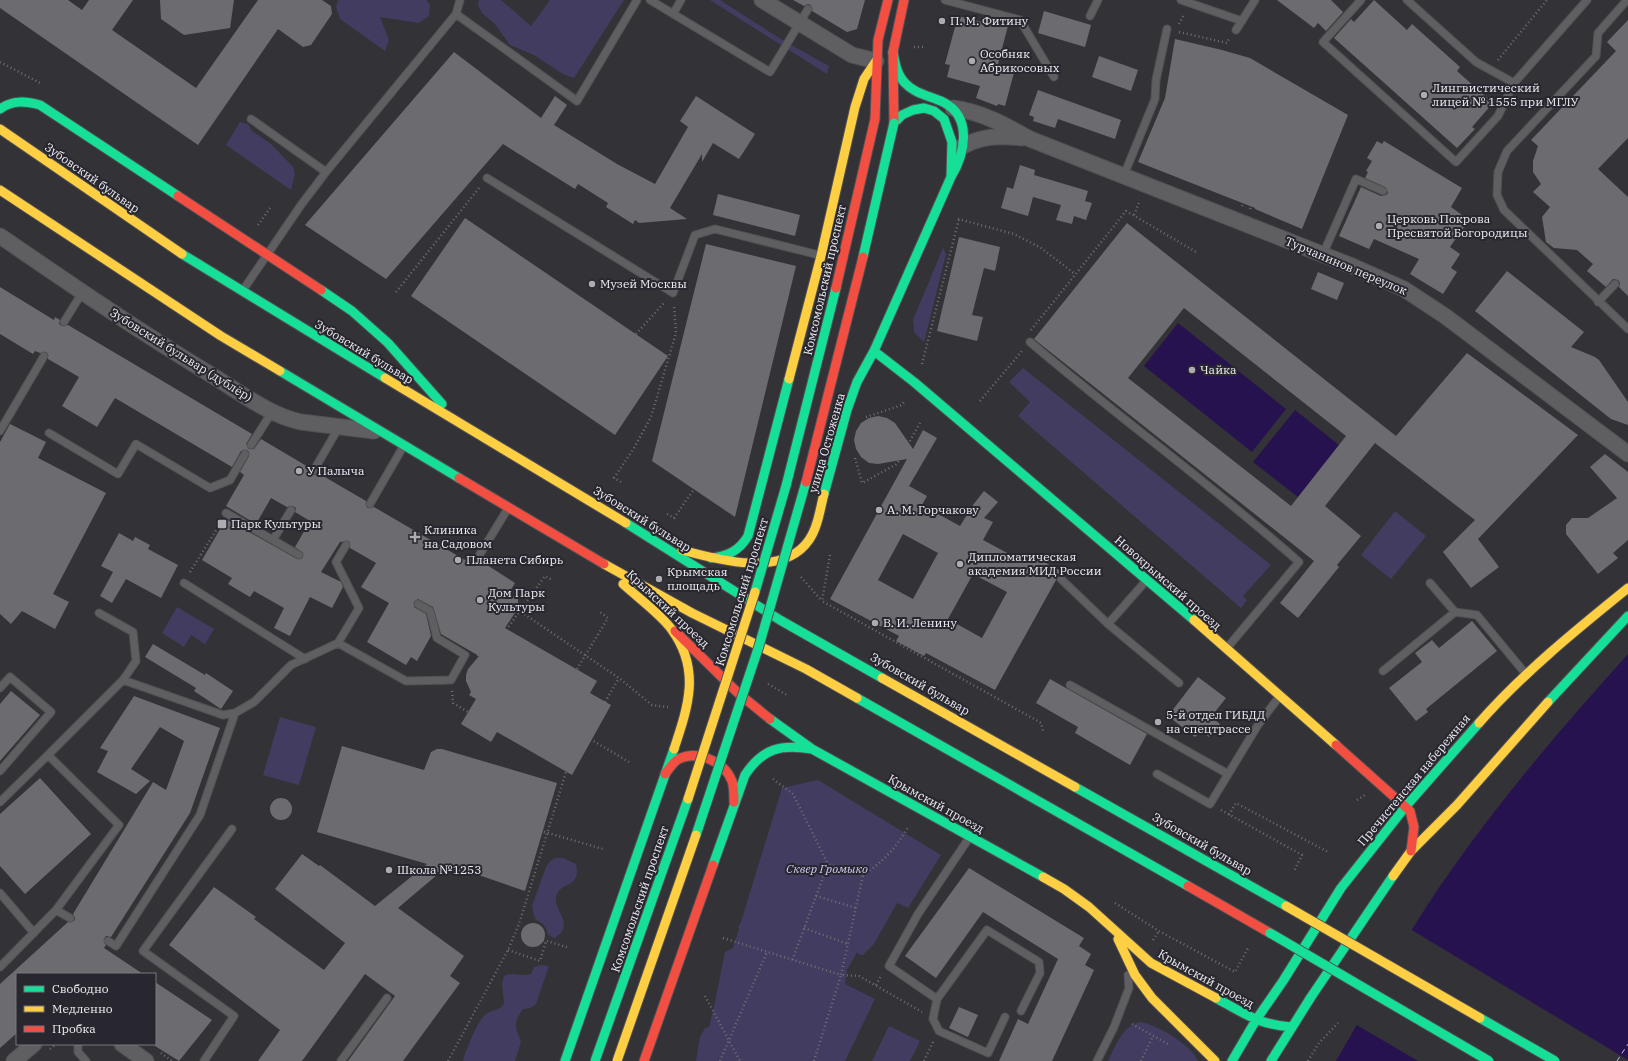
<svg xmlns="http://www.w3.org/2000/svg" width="1628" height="1061" viewBox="0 0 1628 1061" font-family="'IBM Plex Serif',serif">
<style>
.green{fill:#433c61}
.water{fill:#271250}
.pier{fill:#323237}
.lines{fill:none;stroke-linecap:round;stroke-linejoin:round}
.ferry{stroke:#bfb5f2;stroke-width:1;stroke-dasharray:5 4;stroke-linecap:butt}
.building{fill:#6c6c70;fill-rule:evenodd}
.lane-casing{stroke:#515155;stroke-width:9}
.street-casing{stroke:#515155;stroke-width:17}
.fast-casing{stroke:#515155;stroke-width:11}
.slow-casing{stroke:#515155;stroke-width:11}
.jam-casing{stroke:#515155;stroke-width:11}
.path{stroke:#6f6f72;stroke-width:2.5;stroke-dasharray:1 3;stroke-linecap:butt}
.lane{stroke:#5f5f62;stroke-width:7}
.street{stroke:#5f5f62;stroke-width:15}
.fast{stroke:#16e098;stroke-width:9}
.slow{stroke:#ffcf43;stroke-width:9}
.jam{stroke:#f24e42;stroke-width:9}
.fast-bridge-casing{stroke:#515155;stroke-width:11;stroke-linecap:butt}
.slow-bridge-casing{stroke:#515155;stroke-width:11;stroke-linecap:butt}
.jam-bridge-casing{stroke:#515155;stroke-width:11;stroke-linecap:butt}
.fast-bridge{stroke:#16e098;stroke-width:9}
.slow-bridge{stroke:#ffcf43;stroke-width:9}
.jam-bridge{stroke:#f24e42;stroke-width:9}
.poi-dot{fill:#acacb1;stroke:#28262e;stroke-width:1.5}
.labels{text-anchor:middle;stroke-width:4;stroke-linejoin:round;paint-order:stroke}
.poi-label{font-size:12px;fill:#eeedf3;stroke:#28262e;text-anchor:start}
.street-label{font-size:12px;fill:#eeedf3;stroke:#28262e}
.park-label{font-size:12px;font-style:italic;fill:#d2ccf5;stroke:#28262e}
</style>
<rect width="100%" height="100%" fill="#323237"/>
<path class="green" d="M 338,0 L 426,0 L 430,5 L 429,16 L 419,23 L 380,17 L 389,40 L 385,51 L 340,19 L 336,7 Z
M 479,0 L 501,0 L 531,26 L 550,0 L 624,0 L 574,78 L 563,74 L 534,55 L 510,45 L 495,24 L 482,13 L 478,5 Z
M 710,0 L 720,0 L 784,41 L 829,66 L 827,74 Z
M 240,122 L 248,124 L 252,131 L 271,144 L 293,167 L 295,174 L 291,190 L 226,145 Z
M 943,248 L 946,254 L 924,342 L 914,332 L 913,320 Z
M 1023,368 L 1271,565 L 1243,596 L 1247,600 L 1241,608 L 1018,416 L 1030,402 L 1009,382 Z
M 1395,511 L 1426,536 L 1391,579 L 1361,555 Z
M 177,607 L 214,629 L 205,644 L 191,635 L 184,647 L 162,633 Z
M 280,717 L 316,727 L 299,785 L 263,775 Z
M 818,780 L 941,855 L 908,908 L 897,903 L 874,944 L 863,955 L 858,954 L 858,951 L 847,970 L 845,984 L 875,999 L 845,1061 L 696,1061 L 700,1037 L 705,1028 L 709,1027 C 716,1002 719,978 725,952 L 733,948 L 739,929 L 738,927 L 741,922 L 782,788 Z
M 556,858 L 563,858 L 576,864 C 581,891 561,879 556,897 C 553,910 576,924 555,938 L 548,935 C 546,926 543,923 535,919 L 532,906 L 546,867 L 550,861 Z
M 541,965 L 549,966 L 536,1004 L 530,1008 L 523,1009 C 512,1024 516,1027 521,1042 L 515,1061 L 463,1061 L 464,1056 C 469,1045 477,1021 486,1014 C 493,1009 499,1011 504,1004 L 502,983 L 504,976 C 514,971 521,977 531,974 L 534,967 Z
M 1140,1022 C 1156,1024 1192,1045 1198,1061 L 1108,1061 C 1116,1046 1122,1026 1140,1022 Z
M 889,1026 L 920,1041 L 910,1061 L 872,1061 Z"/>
<path class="water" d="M 1178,323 L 1286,409 L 1252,452 L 1144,366 Z
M 1295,410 L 1339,445 L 1298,497 L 1253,462 Z
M 1628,654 L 1628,1061 L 1336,1061 C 1373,998 1407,932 1450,872 C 1504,795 1565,724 1628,654 Z"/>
<path class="pier" d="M 1410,929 L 1628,1060 L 1628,1061 L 1418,1061 L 1355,1024 Z"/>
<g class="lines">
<path class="ferry" d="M 1617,1061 L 1628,1044"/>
</g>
<path class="building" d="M 0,0 L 68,0 L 82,10 L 89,0 L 133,0 L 112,30 L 196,88 L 258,0 L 322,0 L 331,6 L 332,14 L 311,45 L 303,47 L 278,29 L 198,145 L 0,8 Z
M 160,0 L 234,0 L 230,28 L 184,35 L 161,19 Z
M 793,0 L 865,0 L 857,29 L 847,32 L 812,11 L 811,5 L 808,4 L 804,6 Z
M 1277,0 L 1331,0 L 1343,12 L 1326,31 L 1318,23 L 1314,28 Z
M 1374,0 L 1407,30 L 1412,24 L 1460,67 L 1457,71 L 1493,103 L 1472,127 L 1475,129 L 1457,148 L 1334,38 L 1351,19 L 1354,22 Z
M 1044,11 L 1091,25 L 1085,47 L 1038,33 Z
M 958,16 L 982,22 L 984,16 L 1009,22 L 998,64 L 1015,69 L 1005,106 L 998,104 L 997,106 L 976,98 L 980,86 L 947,77 L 950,65 L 945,64 Z
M 1628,20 L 1628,138 L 1598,169 L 1628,197 L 1628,296 L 1619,287 L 1620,283 L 1618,280 L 1613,279 L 1606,287 L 1587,271 L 1593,264 L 1577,250 L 1554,248 L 1546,242 L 1542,217 L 1550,207 L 1533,192 L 1541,184 L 1533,172 L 1533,161 L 1538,146 L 1531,140 L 1616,51 L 1607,42 Z
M 1175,39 L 1222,50 L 1250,58 L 1348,115 L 1302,229 L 1255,209 L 1255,208 L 1138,162 L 1165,98 Z
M 454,52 L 541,118 L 555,96 L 567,105 L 554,125 L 617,164 L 655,184 L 688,127 L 680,121 L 696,96 L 755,134 L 739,159 L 713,143 L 702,162 L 702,154 L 670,208 L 687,219 L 639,223 L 635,220 L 633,224 L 606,207 L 608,203 L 578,184 L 575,189 L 503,144 L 386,279 L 305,225 Z
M 1099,56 L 1138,70 L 1131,91 L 1092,77 Z
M 1038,90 L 1121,120 L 1115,139 L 1058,119 L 1055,128 L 1033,121 L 1034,117 L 1029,115 Z
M 1377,141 L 1382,144 L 1384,141 L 1462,188 L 1451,207 L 1469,220 L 1450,247 L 1460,254 L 1451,268 L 1457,272 L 1443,294 L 1410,274 L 1419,259 L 1374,239 L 1369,249 L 1339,236 L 1361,187 L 1381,196 L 1386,195 L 1388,193 L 1385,187 L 1365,178 L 1368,172 L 1366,171 L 1372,161 L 1367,158 Z
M 1020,165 L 1035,170 L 1034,175 L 1088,191 L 1085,201 L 1092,203 L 1086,220 L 1074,216 L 1072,224 L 1056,220 L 1061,205 L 1033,197 L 1028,216 L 1001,208 L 1007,187 L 1013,189 Z
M 718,194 L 800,215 L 795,236 L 713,215 Z
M 465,218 L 668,356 L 615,435 L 411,296 Z
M 1127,223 L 1396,436 L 1467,353 L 1578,435 L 1478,539 L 1499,567 L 1471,588 L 1443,552 L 1475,520 L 1375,443 L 1325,506 L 1361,536 L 1337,565 L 1339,567 L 1298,618 L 1280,603 L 1314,561 L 1034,339 ZM 1184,308 L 1346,436 L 1291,506 L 1128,378 Z
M 959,237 L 1000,247 L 995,271 L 984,268 L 972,315 L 983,317 L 977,341 L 937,331 Z
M 706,244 L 796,266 L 735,517 L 652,461 Z
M 1507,271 L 1584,332 L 1571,347 L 1595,357 L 1599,360 L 1628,402 L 1628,425 L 1611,419 L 1475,311 Z
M 1318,272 L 1344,283 L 1337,300 L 1311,289 Z
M 0,287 L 54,320 L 55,317 L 60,320 L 59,324 L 62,326 L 68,325 L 252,434 L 246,444 L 249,449 L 254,449 L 261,439 L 310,468 L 311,474 L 314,475 L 318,473 L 366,501 L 366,506 L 368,508 L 374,507 L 465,560 L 469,554 L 473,556 L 474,563 L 477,564 L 481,561 L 515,583 L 509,593 L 518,599 L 518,608 L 505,628 L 597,681 L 590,693 L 611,705 L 572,775 L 497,732 L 491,742 L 461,724 L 476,699 L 469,695 L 471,692 L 466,681 L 466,675 L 468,669 L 479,656 L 441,634 L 433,607 L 418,599 L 414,602 L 414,607 L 426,614 L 431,636 L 417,661 L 411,657 L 406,665 L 367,642 L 389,603 L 361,587 L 376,563 L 350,548 L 350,543 L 348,541 L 340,542 L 321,572 L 341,582 L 343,587 L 332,608 L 310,597 L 290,636 L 274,628 L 284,608 L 254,591 L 250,597 L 228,584 L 232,578 L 202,560 L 226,519 L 297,559 L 301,559 L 303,557 L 303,553 L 295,547 L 310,521 L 295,512 L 296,508 L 293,506 L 287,507 L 271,498 L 256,524 L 226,506 L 244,475 L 240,472 L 249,456 L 249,452 L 247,450 L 241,451 L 232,467 L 115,398 L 97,427 L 62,406 L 79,377 L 48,359 L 48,354 L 46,352 L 40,353 L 35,351 L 33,354 L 0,334 Z
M 878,416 L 887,418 L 895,423 L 913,449 L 923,430 L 937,438 L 909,486 L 927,496 L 922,505 L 960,526 L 973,505 L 984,491 L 998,502 L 984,518 L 993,522 L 983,540 L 1024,562 L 1029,554 L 1061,571 L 995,690 L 926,653 L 924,656 L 896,641 L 899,636 L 830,599 L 907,459 L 878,464 L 869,463 L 861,457 L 856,449 L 854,440 L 856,431 L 861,423 L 869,418 ZM 903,534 L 938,553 L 913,599 L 878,580 ZM 973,574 L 1007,592 L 982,638 L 948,619 Z
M 10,424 L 46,442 L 38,458 L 106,493 L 53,594 L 69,602 L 55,629 L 22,611 L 11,624 L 0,614 L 0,442 Z
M 1605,454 L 1628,472 L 1628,540 L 1613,553 L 1618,558 L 1598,574 L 1566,534 L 1566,525 L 1572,518 L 1588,518 L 1617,498 L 1590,467 Z
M 119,533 L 133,541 L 135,537 L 150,545 L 148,549 L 178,565 L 161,598 L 126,579 L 112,603 L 100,596 L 113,572 L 101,566 Z
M 1472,621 L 1497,651 L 1426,709 L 1428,712 L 1416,721 L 1389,688 L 1422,662 L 1415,653 L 1432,640 L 1439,648 Z
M 153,644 L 205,675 L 206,673 L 233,691 L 221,709 L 194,691 L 196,688 L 145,657 Z
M 1198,677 L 1226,698 L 1211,717 L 1220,724 L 1209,737 L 1201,731 L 1195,737 L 1168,716 Z
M 1050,679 L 1147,734 L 1130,765 L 1075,733 L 1078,727 L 1036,703 Z
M 11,691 L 40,715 L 0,761 L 0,704 Z
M 134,696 L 220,728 L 190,813 L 111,937 L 106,936 L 104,939 L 106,945 L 104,948 L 143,974 L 17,974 L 17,1033 L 0,1048 L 0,984 L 68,922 L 74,921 L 75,918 L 73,914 L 153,782 L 166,790 L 184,741 L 160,727 L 131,769 L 150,781 L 136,794 L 97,772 L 108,751 L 100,748 Z
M 342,746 L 424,770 L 431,752 L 437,749 L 442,749 L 557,783 L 525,891 L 461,869 L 459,873 L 444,869 L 398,908 L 464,956 L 450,976 L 460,983 L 403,1061 L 348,1061 L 395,996 L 365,974 L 302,1061 L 258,1061 L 280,1030 L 169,945 L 214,887 L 256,917 L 254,919 L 324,970 L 345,943 L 275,889 L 302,854 L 319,866 L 320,865 L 375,906 L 427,864 L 317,832 Z
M 40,778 L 91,834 L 25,894 L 0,866 L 0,814 Z
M270 809a11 11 0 1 1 22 0a11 11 0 1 1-22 0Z
M 969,868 L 1084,938 L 1079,946 L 1091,954 L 1085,965 L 1094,970 L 1052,1061 L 999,1061 L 1018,1019 L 1028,1024 L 1058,959 L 983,912 L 936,978 L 905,956 Z
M521 935a12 12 0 1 1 24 0a12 12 0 1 1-24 0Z
M 155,982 L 212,1020 L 179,1061 L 155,1046 Z
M 959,1007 L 978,1015 L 968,1037 L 949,1028 Z"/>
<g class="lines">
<defs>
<path id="lane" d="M 650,0 L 770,72 L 808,9
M 945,0 L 1020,20 L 1054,77
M 1181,0 L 1242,21
M 1361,0 L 1323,42 L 1456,162 L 1498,116 L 1514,83 L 1587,0
M 1407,0 L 1476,62 L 1514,83
M 1627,0 L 1598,33 L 1596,56 L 1507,151 L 1498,172 L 1497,195 L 1504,210 L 1628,329
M 456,14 L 460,0
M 673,14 L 681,0
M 1090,16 L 1098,0
M 1236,30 L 1255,0
M 251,119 L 326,172
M 1124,175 L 1155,99 L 1156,80 L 1167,29
M 487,178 L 673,293 L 695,235 L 715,229 L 819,255
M 1323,254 L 1356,179 L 1383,191
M 243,290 L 301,205 L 326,172 L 456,14 L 577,101 L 637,0
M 1598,302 L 1615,284
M 64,322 L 82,293
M 1030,342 C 1118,417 1212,485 1299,562 L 1227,648
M 0,431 L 44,356
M 49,433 L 118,474 L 136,444 L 210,488 L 230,480 L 245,454
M 251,445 L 272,412
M 314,470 L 339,427
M 370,504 L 403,447
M 226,513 L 299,555
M 273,540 L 291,510
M 477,559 L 507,510
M 1061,579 L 1108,624 L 1179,683
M 184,583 L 305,659
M 1430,583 L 1455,612
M 99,613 L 133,632 L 136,661 L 123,680
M 1108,624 L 1145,582
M 338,643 L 406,681 L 451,680 L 465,655 L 437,638 L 430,611 L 418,604
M 1383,671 L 1455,612 L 1477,615 L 1525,673
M 1070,685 L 1228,774
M 0,688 L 10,677 L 51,712 L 0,771
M 1157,774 L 1210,804 L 1258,725 L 1279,697
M 0,802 L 48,755
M 0,893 L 34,933
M 56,910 L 70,918
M 108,941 L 116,946 L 200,815 L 235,713
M 0,967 L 56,910 L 119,825 L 48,755 L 123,680 L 223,715 L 235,713 L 254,702 L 291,665 L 338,643 L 359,608 L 336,562 L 346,545
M 937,999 L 889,966 L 918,914 L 969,838
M 1005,1017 L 988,1053 L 939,1031 L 933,1019 L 937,999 L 987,930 L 1039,962 L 1040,973 L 1021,1011
M 78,1044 L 78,1052 L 86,1061
M 204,1061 L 234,1016 L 143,951 L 232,829
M 341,1061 L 387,998
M 1097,1061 L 1114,1027 L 1129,988 L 1128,975"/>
<path id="street" d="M 762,0 L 852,55 L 876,61
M 953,108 C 982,112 1005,125 1030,139 L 1352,266 L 1404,289 L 1445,316 L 1628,454
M 957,150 C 977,136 999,135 1022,138
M 0,236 C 70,284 140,332 213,376 C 241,393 269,415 301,422 L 374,431
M 122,1044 L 146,1061
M 14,1061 L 34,1044"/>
<path id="fast" d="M 893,52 C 895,63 897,75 905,83 C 915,94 930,96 943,102 C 973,117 965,154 951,177
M 0,109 C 13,100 25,101 40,105 L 178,196
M 182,254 L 385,378
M 321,290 L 352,311 L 388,343 L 442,404
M 874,351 L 914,382 L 1194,620
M 280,371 L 459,478
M 786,486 L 836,288
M 824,494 L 847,410 L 857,382 L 874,351 L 951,177 L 952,142 L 944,119 L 934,111 L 924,108 L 913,110 L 902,115 L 894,123
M 626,523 L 780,620 L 882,678
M 711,558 C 728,556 739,551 748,536 L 789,379
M 857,698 L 1188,886
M 1548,702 L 1628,616
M 770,719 L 812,749 L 1043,877
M 1075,787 L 1286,906
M 713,865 L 745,775 C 763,748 781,744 812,749
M 1216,998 C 1243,1013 1260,1025 1291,1027
M 565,1061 L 674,749
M 1232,1061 L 1256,1020 L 1283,981 L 1341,888 L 1406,806 L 1479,723
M 1271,1061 L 1311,997 L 1393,876"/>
<path id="slow" d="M 0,129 L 182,254
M 0,190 L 221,336 L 280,371
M 385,378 L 626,523
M 789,379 L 821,256 L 855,107 L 864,79 L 876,61
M 682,550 C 718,560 783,578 809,540 C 818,527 820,509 824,494
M 604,564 L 692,613 L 806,669 L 857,698
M 623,584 C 636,596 663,616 672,630 C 701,670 688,707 674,749
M 1194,620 L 1336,745
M 882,678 L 1075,787
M 1479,723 C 1523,673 1576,630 1628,588
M 1393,876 L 1411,851 L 1457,805 L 1548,702
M 1043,877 L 1064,889 L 1089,907 L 1151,963 L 1216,998
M 1118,939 L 1135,975 L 1152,998 L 1215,1061"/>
<path id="jam" d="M 894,123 L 893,52 L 904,0
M 178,196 L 321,290
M 836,288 L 875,119 L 878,40 L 888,0
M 459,478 L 604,564
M 675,631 L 738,693 L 770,719
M 1336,745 L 1410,811 L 1414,827 L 1411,851
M 665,774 C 669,769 672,764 677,760 C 696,749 724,761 732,781 C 734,787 734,795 734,802
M 1188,886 L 1270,933
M 644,1061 L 713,865"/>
</defs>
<use href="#lane" class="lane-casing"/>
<use href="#street" class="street-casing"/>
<use href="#fast" class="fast-casing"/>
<use href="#slow" class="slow-casing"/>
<use href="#jam" class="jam-casing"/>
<path class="path" d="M 1179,24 L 1184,14
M 1179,32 L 1227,43 L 1229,39
M 914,47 L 925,47
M 1498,60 L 1547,0
M 0,62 L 40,83
M 1167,104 L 1322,169
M 1242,206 L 1247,192 L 1243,170 L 1249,155
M 1250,209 L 1274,150
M 1134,215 L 1140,200
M 958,219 L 1014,234 L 1041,248 L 1075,274
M 258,225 L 270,208
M 396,292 L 479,188
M 1031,330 L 1126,211 L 1196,252
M 636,334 L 664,303
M 922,364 L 959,219
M 980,401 L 1022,351
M 866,417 L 902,405 L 905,400
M 855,458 L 862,483 L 897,464 L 921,421
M 621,482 L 614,478 L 634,448 L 651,417 L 676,333 L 674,305
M 667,514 L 674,518 L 694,489
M 830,555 L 822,601 L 1036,720 L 1041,723 L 1043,731
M 190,572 L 220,524
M 801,577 L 822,601
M 521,612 L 619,678 L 652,705 L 668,707
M 477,655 L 480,655 L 494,647 L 545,576 L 552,580
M 577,669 L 608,618 L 600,612
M 768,684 L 787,695
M 452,691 L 453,703 L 468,712
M 605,702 L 619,678
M 580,733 L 629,762
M 773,779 L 793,794 L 828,864
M 1357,800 L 1365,795
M 1221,810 L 1302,855 L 1294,871
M 1229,815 L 1236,803 L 1328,852
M 517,824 L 603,849
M 863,875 C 882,863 897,847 908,827
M 816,896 L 856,908
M 1115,903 L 1159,931 L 1235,972 L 1248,948
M 804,928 L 848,944
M 723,938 L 841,975 L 863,875 L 828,864 L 792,961
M 543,940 L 570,948
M 1153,940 L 1159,931
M 508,950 L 540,961 L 546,941
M 876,985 L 881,976
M 705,996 L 740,1061
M 1132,1024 L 1168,1044
M 50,1049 L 56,1044
M 161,1053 L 172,1061
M 448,1061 L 508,950 L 519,924 L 566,772
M 720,1061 L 767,952
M 814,1061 L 841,975 L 859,976 L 922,1012
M 924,1061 L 933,1042
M 1141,1061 L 1153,1036
M 1308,1061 L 1319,1043 L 1338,1023"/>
<use href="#lane" class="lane"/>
<use href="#street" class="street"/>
<use href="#fast" class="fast"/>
<use href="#slow" class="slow"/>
<use href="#jam" class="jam"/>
<defs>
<path id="fast-bridge" d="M 863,257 L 894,123
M 755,592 L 786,486
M 696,835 L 759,646 L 806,482
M 1270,933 L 1489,1061
M 1480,1018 L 1555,1061
M 595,1061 L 688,799"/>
<path id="slow-bridge" d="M 688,799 L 755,592
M 1286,906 L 1480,1018
M 617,1061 L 696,835"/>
<path id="jam-bridge" d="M 806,482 L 863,257"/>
</defs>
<use href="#fast-bridge" class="fast-bridge-casing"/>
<use href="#slow-bridge" class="slow-bridge-casing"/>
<use href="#jam-bridge" class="jam-bridge-casing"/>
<use href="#fast-bridge" class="fast-bridge"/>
<use href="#slow-bridge" class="slow-bridge"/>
<use href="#jam-bridge" class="jam-bridge"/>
</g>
<g class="poi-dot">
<circle cx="942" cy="21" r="4"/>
<circle cx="972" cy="61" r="4"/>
<circle cx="1424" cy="95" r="4"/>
<circle cx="1379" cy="226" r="4"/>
<circle cx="592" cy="284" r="4"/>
<circle cx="1192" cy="370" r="4"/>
<circle cx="299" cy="471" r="4"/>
<circle cx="879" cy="510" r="4"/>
<rect x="217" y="519" width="10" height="10" rx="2"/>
<path d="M413 531h4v4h4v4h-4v4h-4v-4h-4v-4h4z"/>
<circle cx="458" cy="560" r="4"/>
<circle cx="960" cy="564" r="4"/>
<circle cx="659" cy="579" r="4"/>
<circle cx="480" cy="600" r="4"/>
<circle cx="875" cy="623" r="4"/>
<circle cx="1158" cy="722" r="4"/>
<circle cx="389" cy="870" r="4"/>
</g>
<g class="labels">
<g class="poi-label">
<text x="950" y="25">П. М. Фитину</text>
<text x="980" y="58">Особняк<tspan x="980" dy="14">Абрикосовых</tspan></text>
<text x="1432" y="92">Лингвистический<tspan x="1432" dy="14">лицей № 1555 при МГЛУ</tspan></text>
<text x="1387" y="223">Церковь Покрова<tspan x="1387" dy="14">Пресвятой Богородицы</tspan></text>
<text x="600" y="288">Музей Москвы</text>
<text x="1200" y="374">Чайка</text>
<text x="307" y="475">У Палыча</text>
<text x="887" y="514">А. М. Горчакову</text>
<text x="231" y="528">Парк Культуры</text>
<text x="424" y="534">Клиника<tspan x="424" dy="14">на Садовом</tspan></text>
<text x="968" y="561">Дипломатическая<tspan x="968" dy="14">академия МИД России</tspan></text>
<text x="466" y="564">Планета Сибирь</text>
<text x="667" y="576">Крымская<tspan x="667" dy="14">площадь</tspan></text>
<text x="488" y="597">Дом Парк<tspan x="488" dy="14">Культуры</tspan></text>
<text x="883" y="627">В. И. Ленину</text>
<text x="1166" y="719">5-й отдел ГИБДД<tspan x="1166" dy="14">на спецтрассе</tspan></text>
<text x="397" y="874">Школа №1253</text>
</g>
<g class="street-label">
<text transform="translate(92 178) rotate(35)" y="4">Зубовский бульвар</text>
<text transform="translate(1346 266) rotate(23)" y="4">Турчанинов переулок</text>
<text transform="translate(825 280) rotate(-77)" y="4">Комсомольский проспект</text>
<text transform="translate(364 352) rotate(31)" y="4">Зубовский бульвар</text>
<text transform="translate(181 355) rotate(32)" y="4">Зубовский бульвар (дублёр)</text>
<text transform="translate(827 443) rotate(-74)" y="4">улица Остоженка</text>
<text transform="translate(642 519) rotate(32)" y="4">Зубовский бульвар</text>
<text transform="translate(1168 583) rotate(41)" y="4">Новокрымский проезд</text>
<text transform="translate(742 592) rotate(-73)" y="4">Комсомольский проспект</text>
<text transform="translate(668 609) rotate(43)" y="4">Крымский проезд</text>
<text transform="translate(920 684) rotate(30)" y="4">Зубовский бульвар</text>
<text transform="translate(1414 780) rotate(-50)" y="4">Пречистенская набережная</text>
<text transform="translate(936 804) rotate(29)" y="4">Крымский проезд</text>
<text transform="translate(1202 844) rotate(30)" y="4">Зубовский бульвар</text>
<text transform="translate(640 899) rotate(-71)" y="4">Комсомольский проспект</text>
<text transform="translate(1206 979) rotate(29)" y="4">Крымский проезд</text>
</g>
<g class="park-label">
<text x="827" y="873">Сквер Громыко</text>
</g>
</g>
<rect x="16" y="973" width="140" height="72" fill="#28262e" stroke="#77767d"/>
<rect x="24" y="986" width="20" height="6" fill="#16e098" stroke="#77767d"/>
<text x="52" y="993" font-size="12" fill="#eeedf3">Свободно</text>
<rect x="24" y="1006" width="20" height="6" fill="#ffcf43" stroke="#77767d"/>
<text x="52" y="1013" font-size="12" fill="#eeedf3">Медленно</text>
<rect x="24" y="1026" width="20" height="6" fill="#f24e42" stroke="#77767d"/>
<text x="52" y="1033" font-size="12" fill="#eeedf3">Пробка</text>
</svg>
